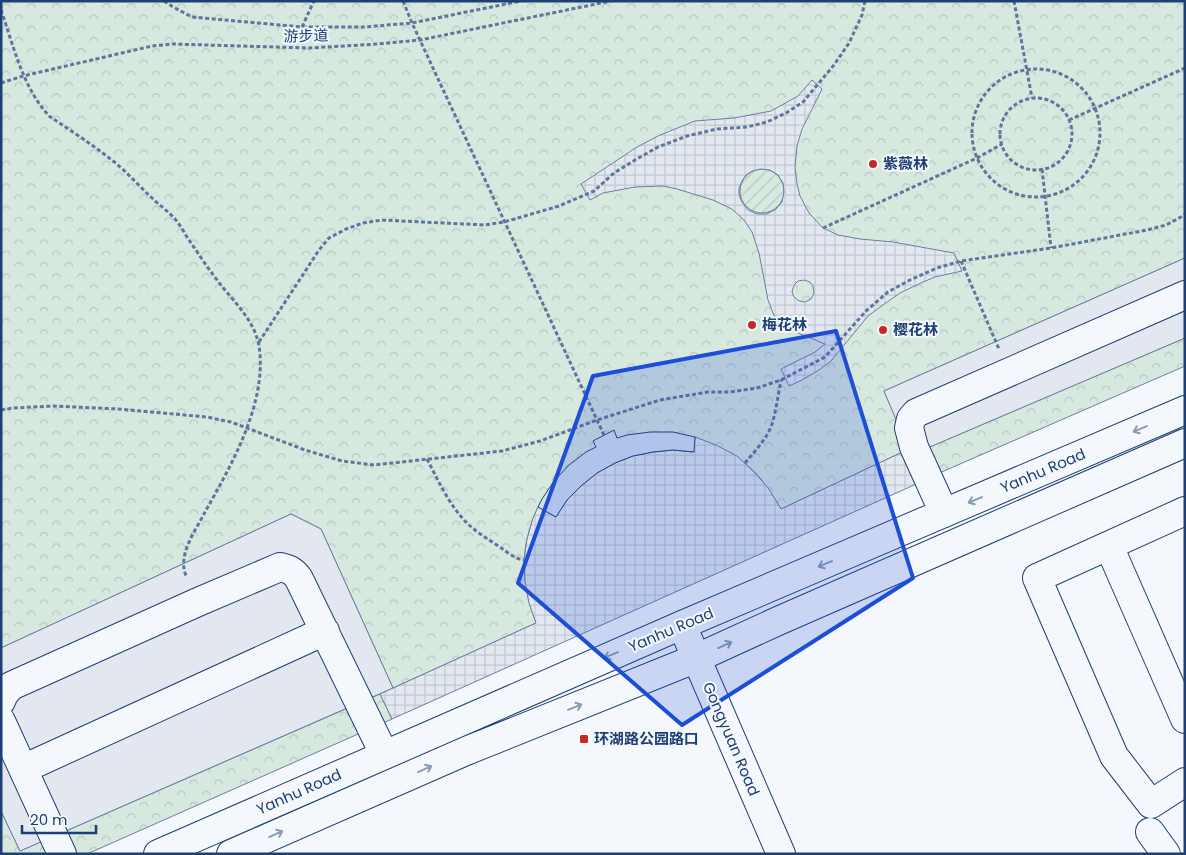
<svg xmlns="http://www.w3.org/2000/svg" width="1186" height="855" viewBox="0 0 1186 855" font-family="Poppins,'Noto Sans SC',sans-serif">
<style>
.forest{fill:url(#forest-crowns);stroke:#687fa3}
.garden{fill:url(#garden-furrows);stroke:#687fa3}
.parking{fill:#e3e8f0;stroke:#687fa3}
.plaza{fill:url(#plaza-grid);stroke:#687fa3;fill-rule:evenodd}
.building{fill:#d5e0f0;stroke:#1d3f73}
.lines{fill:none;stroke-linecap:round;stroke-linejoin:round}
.minor-casing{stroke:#1d3f73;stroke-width:30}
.major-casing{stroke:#1d3f73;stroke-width:30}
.path{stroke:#5e769c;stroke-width:3;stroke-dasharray:4 2.5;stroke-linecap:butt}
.minor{stroke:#f4f7fb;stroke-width:28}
.major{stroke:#f4f7fb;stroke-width:28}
.oneway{stroke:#889bb7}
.marked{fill:#1d4ed8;fill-opacity:0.2;stroke:#1d4ed8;stroke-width:4;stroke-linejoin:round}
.poi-dot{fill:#c62828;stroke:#f4f7fb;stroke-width:2}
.labels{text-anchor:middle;stroke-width:4;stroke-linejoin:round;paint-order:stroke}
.street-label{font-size:15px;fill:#1d3f73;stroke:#f4f7fb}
.poi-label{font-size:15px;font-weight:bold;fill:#1d3f73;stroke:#f4f7fb;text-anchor:start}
</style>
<defs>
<pattern id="forest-crowns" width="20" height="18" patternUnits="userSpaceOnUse" patternTransform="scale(1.25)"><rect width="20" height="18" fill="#d7e8df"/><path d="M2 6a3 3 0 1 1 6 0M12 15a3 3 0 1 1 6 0" fill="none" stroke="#b8c8c3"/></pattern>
<pattern id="garden-furrows" width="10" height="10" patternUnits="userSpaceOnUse" patternTransform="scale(1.25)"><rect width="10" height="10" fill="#d7e8df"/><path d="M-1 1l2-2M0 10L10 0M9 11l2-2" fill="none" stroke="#b8c8c3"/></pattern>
<pattern id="plaza-grid" width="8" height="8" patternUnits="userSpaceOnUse" patternTransform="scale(1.25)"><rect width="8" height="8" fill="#e3e8f0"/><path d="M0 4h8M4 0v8" fill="none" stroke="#c2c8d1"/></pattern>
</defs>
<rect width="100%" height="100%" fill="#f4f7fb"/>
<path class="forest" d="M 1,1 L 1185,1 L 1185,258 L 884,391 L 909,449 L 781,509 C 771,493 760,474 744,463 C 730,453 711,445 695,437 L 694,452 C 674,453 654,453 635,456 C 630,457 625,459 620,461 C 593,472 573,493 556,517 L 538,507 C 519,548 521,582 536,623 L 393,688 L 321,529 L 291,514 L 1,648 Z
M 1185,338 L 1185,366 L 937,474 L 911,455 Z
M 380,694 L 392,719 L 87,854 L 1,854 L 1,811 L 20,851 Z"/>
<path class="garden" d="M740 191a22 22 0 1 1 44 0a22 22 0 1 1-44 0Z"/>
<path class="parking" d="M 1185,258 L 1185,338 L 911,455 L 884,391 Z
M 291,514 L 321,529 L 393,688 L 20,851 L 1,811 L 1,648 Z"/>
<path class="plaza" d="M 812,80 L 822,89 L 802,129 L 797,146 L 795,167 L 797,184 L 800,196 L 809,213 L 823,228 L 838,235 L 860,239 L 893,242 L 954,253 L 962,271 L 935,277 L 923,282 L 900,293 L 883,305 L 868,316 L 831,361 L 819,370 L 802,380 L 789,386 L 781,369 L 815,352 L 825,344 L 786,328 L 775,318 L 768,300 L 759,253 L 752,232 L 744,220 L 732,209 L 713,200 L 677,189 L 663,186 L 635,187 L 603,193 L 590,200 L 581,184 L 637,147 L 660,135 L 695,121 L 734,118 L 771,111 L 798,96 ZM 761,169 L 770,170 L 778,175 L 783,183 L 784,192 L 782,202 L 776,209 L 767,214 L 757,214 L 748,210 L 742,202 L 739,195 L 739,188 L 742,181 L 746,175 L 752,171 ZM 804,280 L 810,282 L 813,286 L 814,293 L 811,299 L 805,302 L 799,301 L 794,297 L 792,292 L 793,288 L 795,284 L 798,281 Z
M 695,437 L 716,445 L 737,456 L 754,472 L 769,489 L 781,509 L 909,449 L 923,481 L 392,719 L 380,694 L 536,623 L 529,603 L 525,582 L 524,560 L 527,539 L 533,518 L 538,507 L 556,517 L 567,500 L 581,486 L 597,473 L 615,463 L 633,456 L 653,452 L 673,450 L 693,452 Z"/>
<path class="building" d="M 614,430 L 617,438 L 627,435 L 650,432 L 673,432 L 695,437 L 694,452 L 673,450 L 653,452 L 633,456 L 615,463 L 597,473 L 581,486 L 567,500 L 556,517 L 538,507 L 542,499 L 554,481 L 569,465 L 586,452 L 596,447 L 593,441 Z"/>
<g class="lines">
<defs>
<path id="minor" d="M 1185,511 L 1037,578 L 1114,756 L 1151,804 L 1185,782
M 944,513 L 914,447 L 909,428 L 911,419 L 916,413 L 1185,295
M 1109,546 L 1185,719
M 682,625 L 781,854
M 1,701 L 4,694 L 11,686 L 198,602 L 280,567 C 289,569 294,571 299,579 L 384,754
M 1,721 L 62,854
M 23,769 L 325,631
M 1150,832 L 1166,854"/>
<path id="major" d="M 158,854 L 682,625 L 1185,410
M 231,854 L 466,751 L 697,658 L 778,621 L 1185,443"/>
</defs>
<use href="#minor" class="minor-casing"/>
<use href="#major" class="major-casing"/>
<path class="path" d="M 164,1 L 173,7 L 192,17 L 302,27 L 364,27 L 412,23 L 521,1
M 403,1 L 412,23 L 604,435
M 1014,1 L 1032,98
M 1,10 C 14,47 22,86 49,116 C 70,130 93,145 113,161 C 127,172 139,186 152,198 C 159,205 168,211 174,218 C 180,224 184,233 189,240 C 198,253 207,267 217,280 C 235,304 258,322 260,354 C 264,408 231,466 205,512 C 195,532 176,556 187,578
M 302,27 L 314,1
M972 133a64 64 0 1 1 128 0a64 64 0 1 1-128 0Z
M 1,83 L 23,76 L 152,46 L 172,44 L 309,48 L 378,44 L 420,40 L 611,1
M1000 134a36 36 0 1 1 72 0a36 36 0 1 1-72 0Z
M 1069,120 L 1185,68
M 1042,169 L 1051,248
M 823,228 L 977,158 L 1002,144
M 961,261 L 999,349
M 259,342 L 319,250 L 329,238 L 346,229 L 363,223 L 382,220 L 485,225 L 504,222 L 559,206 L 594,191 L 614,173 L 635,160 L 658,147 L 687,136 L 717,129 L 747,127 L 767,122 L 786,113 L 803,102 L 834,65 L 849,43 L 862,15 L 865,1
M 1,410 L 13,408 L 53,406 L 118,409 L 207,417 L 231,422 L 305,450 L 342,461 L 374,465 L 502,451 L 540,441 L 597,420 L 660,400 L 708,392 L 730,392 L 757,388 L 781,380 L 825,357 L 866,311 L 888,292 L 910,280 L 937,268 L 961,261 L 1051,248 L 1147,230 L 1166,225 L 1181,217 L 1185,214
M 427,459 C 439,482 450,507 469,525 C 478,533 489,540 500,547 C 507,552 515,559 524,560
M 745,463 C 754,452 765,441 771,427 C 776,412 778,396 781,380"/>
<use href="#minor" class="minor"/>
<use href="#major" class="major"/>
</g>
<defs><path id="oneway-shaft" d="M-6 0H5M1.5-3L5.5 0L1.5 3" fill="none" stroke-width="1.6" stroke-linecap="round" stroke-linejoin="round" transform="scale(1.25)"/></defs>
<g class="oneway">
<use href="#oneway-shaft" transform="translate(1140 429) rotate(157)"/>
<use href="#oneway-shaft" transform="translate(975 500) rotate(157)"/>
<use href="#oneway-shaft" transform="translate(825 564) rotate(157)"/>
<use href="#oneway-shaft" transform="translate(725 645) rotate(-24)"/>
<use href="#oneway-shaft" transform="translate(611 655) rotate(157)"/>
<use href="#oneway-shaft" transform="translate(575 707) rotate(-22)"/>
<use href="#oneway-shaft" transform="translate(425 769) rotate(-24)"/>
<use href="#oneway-shaft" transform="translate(276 834) rotate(-24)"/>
</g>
<path class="marked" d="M 836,331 L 913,578 L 682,725 L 518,583 L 593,376 Z"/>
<g class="poi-dot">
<circle cx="873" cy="164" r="5"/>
<circle cx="752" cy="325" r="5"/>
<circle cx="883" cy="330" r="5"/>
<rect x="579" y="734" width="10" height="10" rx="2.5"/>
</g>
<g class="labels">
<g class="street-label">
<text transform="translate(306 36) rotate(-1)" y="5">游步道</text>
<text transform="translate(1043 471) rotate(-23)" y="5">Yanhu Road</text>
<text transform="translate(671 630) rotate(-23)" y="5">Yanhu Road</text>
<text transform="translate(731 739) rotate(67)" y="5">Gongyuan Road</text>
<text transform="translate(299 792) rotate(-24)" y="5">Yanhu Road</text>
</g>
<g class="poi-label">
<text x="883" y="169">紫薇林</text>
<text x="762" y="330">梅花林</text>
<text x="893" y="335">樱花林</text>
<text x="594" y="744">环湖路公园路口</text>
</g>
</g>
<rect width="1186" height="855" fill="none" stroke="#1d3f73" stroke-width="5"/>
<path d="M22 825v8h74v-8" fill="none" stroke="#1d3f73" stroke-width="2.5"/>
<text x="30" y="825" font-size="15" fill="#1d3f73" stroke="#f4f7fb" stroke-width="4" paint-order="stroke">20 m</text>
</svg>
